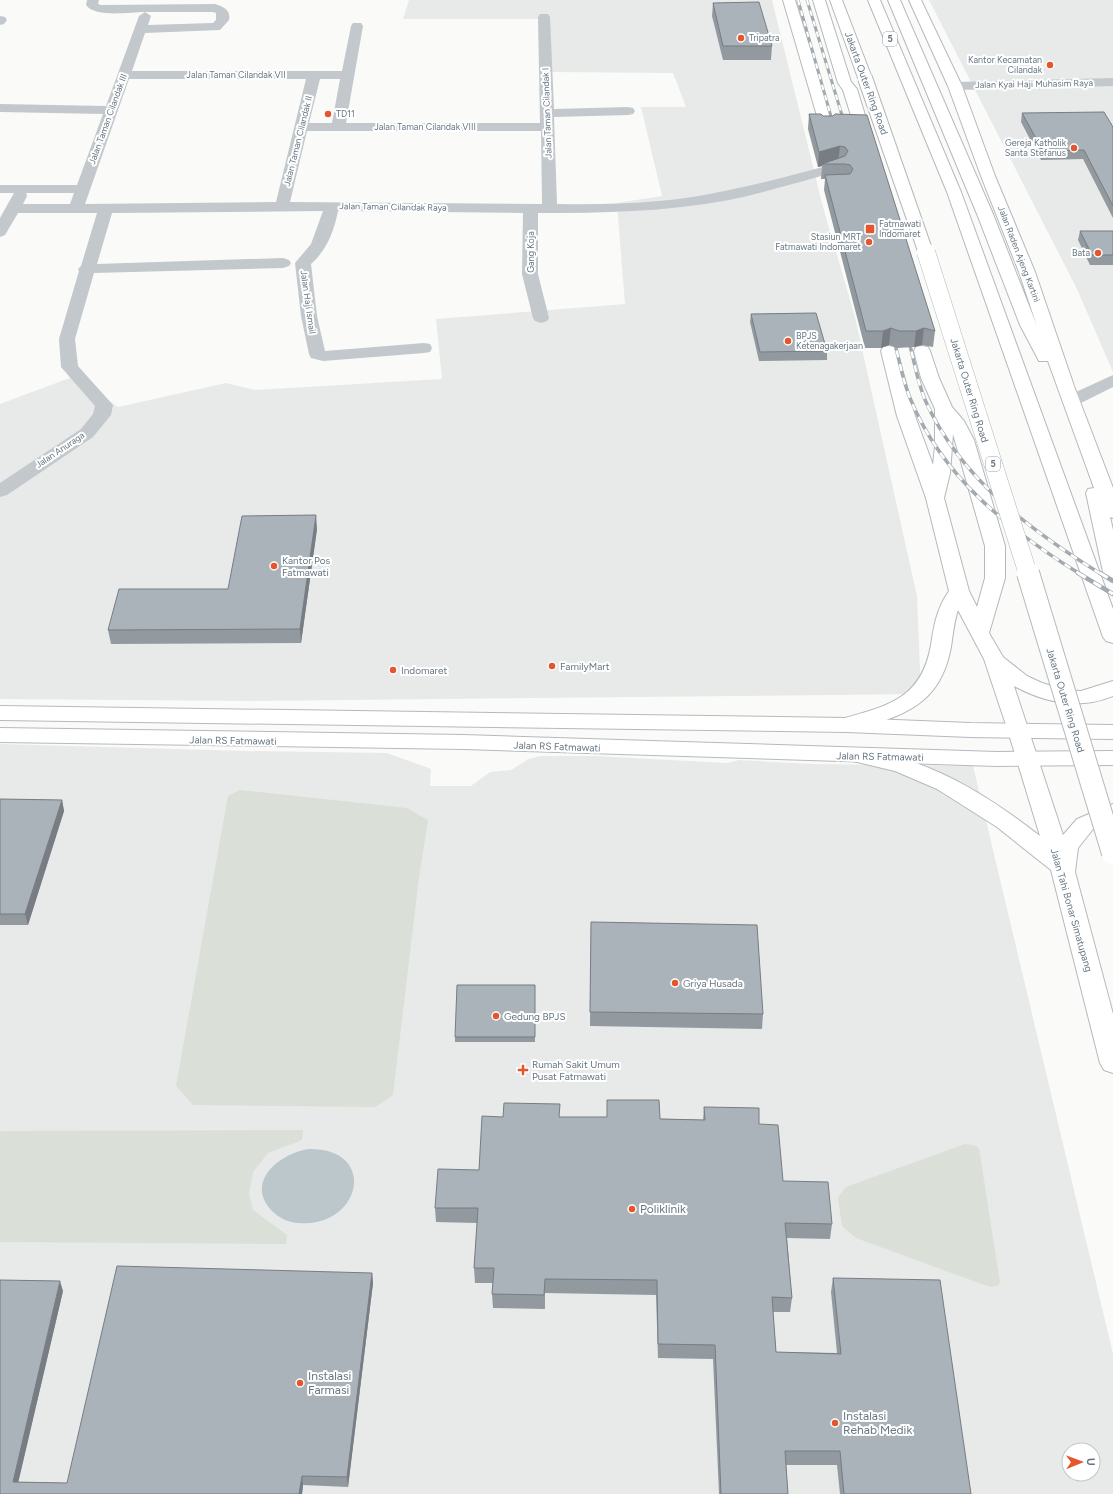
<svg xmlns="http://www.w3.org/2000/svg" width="1113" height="1494" viewBox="0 0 1113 1494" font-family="Figtree,sans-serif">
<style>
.built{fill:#e8e9e9;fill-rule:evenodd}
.green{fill:#dadfd7}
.water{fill:#bbc7cb}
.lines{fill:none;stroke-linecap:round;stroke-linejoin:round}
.major-casing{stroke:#b5babe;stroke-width:2}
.highway-casing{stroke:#b4b9bd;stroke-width:2}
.minor{fill:#c3c8cc;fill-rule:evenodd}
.major{fill:#fff;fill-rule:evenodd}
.highway{fill:#fff;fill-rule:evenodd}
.rail-far2-casing{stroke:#a2aab0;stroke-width:3}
.rail-far1-casing{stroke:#a2aab0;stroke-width:3.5}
.rail-casing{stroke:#a2aab0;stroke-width:4.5}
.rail-far2{stroke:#fff;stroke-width:2;stroke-dasharray:5.5;stroke-linecap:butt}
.rail-far1{stroke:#fff;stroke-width:2.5;stroke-dasharray:7;stroke-linecap:butt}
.rail{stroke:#fff;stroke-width:3;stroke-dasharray:9;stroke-linecap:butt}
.highway-bridge-far2-casing{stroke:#b4b9bd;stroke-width:16;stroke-linecap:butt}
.highway-bridge-far1-casing{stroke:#b4b9bd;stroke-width:19;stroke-linecap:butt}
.highway-bridge-casing{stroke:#b4b9bd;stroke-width:24;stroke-linecap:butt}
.highway-bridge-far2{stroke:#fff;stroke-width:14}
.highway-bridge-far1{stroke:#fff;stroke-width:18}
.highway-bridge{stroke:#fff;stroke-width:22}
.wall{fill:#929a9f}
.shaded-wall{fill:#777d82}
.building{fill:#aab3b9;stroke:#777d82}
.poi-dot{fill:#e4572e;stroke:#fff;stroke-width:1.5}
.labels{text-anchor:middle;stroke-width:4;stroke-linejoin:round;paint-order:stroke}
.far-poi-label{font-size:9px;fill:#657683;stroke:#fff;text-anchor:start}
.shield{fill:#fff;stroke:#939fa8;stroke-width:1}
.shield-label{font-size:9px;font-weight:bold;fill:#657683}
.far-street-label{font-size:9px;fill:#657683;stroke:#fff}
.street-label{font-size:10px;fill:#657683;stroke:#fff}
.poi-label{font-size:10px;fill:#657683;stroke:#fff;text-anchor:start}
.near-poi-label{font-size:12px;fill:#657683;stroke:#fff;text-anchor:start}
</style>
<rect width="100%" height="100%" fill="#fafaf8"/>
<path class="built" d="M 409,0 L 772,0 L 823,207 L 855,317 L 917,596 L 921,694 L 249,701 L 0,699 L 0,404 L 75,376 L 118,407 L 226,383 L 255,390 L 442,379 L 436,319 L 625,304 L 617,203 L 662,196 L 641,107 L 686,107 L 673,73 L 549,72 L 550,19 L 403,19 Z
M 929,0 L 1113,0 L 1113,372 L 1077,289 Z
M 0,744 L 246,751 L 387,753 L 431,769 L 430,786 L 471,786 L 490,772 L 511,770 L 529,759 L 540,756 L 595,756 L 727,763 L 739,760 L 812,764 L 973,766 L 1113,1354 L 1113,1494 L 0,1494 ZM 1069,1450 L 1093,1450 L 1093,1474 L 1069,1474 Z"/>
<path class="green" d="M 240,790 L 407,808 L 428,820 L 419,877 L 393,1095 L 375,1107 L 193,1105 L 176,1086 L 228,796 Z
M 303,1130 L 302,1140 L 268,1153 L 253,1172 L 249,1194 L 253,1210 L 287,1235 L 286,1244 L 0,1242 L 0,1131 Z
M 965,1144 L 973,1145 L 979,1148 L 1000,1283 L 997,1286 L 990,1287 L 856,1238 L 842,1226 L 838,1198 L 846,1187 Z"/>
<path class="water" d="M 309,1149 C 379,1148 361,1228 299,1223 C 289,1223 279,1218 272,1211 C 244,1182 280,1153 309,1149 Z"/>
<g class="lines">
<defs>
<path id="major" d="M 0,706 L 846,718 L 970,723 L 1113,725 L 1113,739 L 970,737 L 846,732 L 0,720 Z
M 0,728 L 463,735 L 997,752 L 1113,751 L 1113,765 L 997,766 L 463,749 L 0,742 Z"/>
<path id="highway" d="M 783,0 L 795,0 L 834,126 L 832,129 L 822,129 L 820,126 Z
M 813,0 L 825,0 L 851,82 L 857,89 L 868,125 L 866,128 L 856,128 L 854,125 L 843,90 L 838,83 Z
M 830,0 L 842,0 L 872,78 L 870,81 L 860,81 L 858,78 Z
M 868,0 L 880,0 L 961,192 L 1113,609 L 1113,643 L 1106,641 L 1103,637 L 947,192 Z
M 888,0 L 900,0 L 993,214 L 1037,326 L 1019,272 L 981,176 L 948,86 L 909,0 L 921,0 L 962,86 L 995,176 L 1035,272 L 1074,386 L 1113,488 L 1113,518 L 1110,517 L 1113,530 L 1113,578 L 1106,576 L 1103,572 L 1086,493 L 1088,489 L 1094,488 L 1048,361 L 1039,361 L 1020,325 L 977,214 Z
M 889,346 L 895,347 L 897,351 L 915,416 L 933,465 L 935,446 L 935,409 L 921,378 L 914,351 L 916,347 L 922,346 L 928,347 L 930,351 L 939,378 L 952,407 L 964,421 L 974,440 L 1005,546 L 1005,578 L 989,633 L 1003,657 L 1027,676 L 1042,683 L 1066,690 L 1081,691 L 1113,681 L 1113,696 C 1079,710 1045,703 1014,686 L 1063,835 L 1077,819 L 1113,804 L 1113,821 L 1093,829 L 1078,848 L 1075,872 L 1113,1014 L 1113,1073 L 1104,1070 L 1100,1063 L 1051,870 L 997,827 L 937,789 L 895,771 L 853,761 L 850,756 L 853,751 C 864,748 875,752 886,754 C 944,768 994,800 1040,836 L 1008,731 L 984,659 L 958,610 C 954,622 953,634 951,647 C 943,690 921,709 880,722 C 867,726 852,733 838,730 L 835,725 L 838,720 C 886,706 921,701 931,645 C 934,625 937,608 949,591 L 926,498 L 897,416 L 881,351 L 883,347 ZM 953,434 L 985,546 L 985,578 L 977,607 L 969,591 L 944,498 L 950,473 Z"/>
</defs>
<use href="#major" class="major-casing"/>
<use href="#highway" class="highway-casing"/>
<path class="minor" d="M 87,0 L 99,0 L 98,4 L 101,5 L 215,4 C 224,7 231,10 229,20 L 220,30 L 145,33 L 132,71 L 342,71 L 351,26 L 353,23 L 361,23 L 363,26 L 346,123 L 540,123 L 538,17 L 540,14 L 548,14 L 550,17 L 554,109 L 628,107 L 633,108 L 635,111 L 633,114 L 628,115 L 554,117 L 557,204 C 615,205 673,203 729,190 C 766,183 802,172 838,163 L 843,164 L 845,167 L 843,170 C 805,180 767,192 729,200 C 665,212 603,213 538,213 L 538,274 L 549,318 L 547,321 L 541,323 L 535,321 L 533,318 L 522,274 L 523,213 L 338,211 C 334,231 327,250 311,264 L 317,316 L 325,351 L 424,343 L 430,344 L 432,348 L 430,352 L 424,353 L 323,361 L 311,358 L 309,354 L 301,316 L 295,263 L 311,244 L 323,211 L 112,213 L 97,264 L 283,258 L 289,260 L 291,263 L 289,266 L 283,268 L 94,273 L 75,339 L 78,366 L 113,405 L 111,415 L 93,437 L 7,495 L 0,497 L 0,483 L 81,429 L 93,414 L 95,406 L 61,367 L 59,339 L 79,271 L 78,269 L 81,266 L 97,213 L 18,213 L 5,235 L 0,237 L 0,218 L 14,193 L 0,193 L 0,185 L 77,185 L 103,114 L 0,112 L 0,104 L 106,106 L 139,16 L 145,12 C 130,12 95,18 86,5 ZM 145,12 L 213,12 L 216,13 L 216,20 L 213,23 L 148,25 L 151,16 ZM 129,79 L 306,79 L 276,202 L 85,204 ZM 320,79 L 340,79 L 332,123 L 309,123 ZM 307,131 L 541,131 L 542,204 L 290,202 ZM 26,193 L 74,193 L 70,204 L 23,204 L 27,196 Z
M 0,16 L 5,17 L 7,20 L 4,24 L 0,25 Z
M 1113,78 L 1113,86 L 955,90 L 950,89 L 948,86 L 950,83 L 955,82 Z
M 1113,375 L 1113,387 L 1077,405 L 1071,406 L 1065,405 L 1062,401 L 1065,397 Z"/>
<use href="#major" class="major"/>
<use href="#highway" class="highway"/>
<defs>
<path id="rail-far2" d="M 798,0 L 834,127
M 807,0 L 845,125"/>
<path id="rail-far1" d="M 893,337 C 899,357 902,379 910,398 C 942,477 1009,530 1080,574
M 908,338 C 914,359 917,382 926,402 C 961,479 1031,531 1101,574"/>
<path id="rail" d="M 1078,573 L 1113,594
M 1100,573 L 1113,581"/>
</defs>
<use href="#rail-far2" class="rail-far2-casing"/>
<use href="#rail-far1" class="rail-far1-casing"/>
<use href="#rail" class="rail-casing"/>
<use href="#rail-far2" class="rail-far2"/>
<use href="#rail-far1" class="rail-far1"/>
<use href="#rail" class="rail"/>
<defs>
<path id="highway-bridge-far2" d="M 865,78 L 926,253"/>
<path id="highway-bridge-far1" d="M 926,252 L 1028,574"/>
<path id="highway-bridge" d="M 1028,573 L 1113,853"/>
</defs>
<use href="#highway-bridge-far2" class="highway-bridge-far2-casing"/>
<use href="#highway-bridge-far1" class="highway-bridge-far1-casing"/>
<use href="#highway-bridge" class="highway-bridge-casing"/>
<use href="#highway-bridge-far2" class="highway-bridge-far2"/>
<use href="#highway-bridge-far1" class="highway-bridge-far1"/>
<use href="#highway-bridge" class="highway-bridge"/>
</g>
<path class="wall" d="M 713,3 L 772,46 L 771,60 L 723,60 L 712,16 Z
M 1022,113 L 1113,127 L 1113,218 L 1083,159 L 1041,160 L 1021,122 Z
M 809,114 L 823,116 L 833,116 L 935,331 L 933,347 L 922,345 L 914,347 L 897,348 L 889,345 L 881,348 L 865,348 L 824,190 L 825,179 L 821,179 L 822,166 L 818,167 L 808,129 Z
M 1080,231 L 1113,231 L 1113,265 L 1090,265 L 1078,240 Z
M 751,314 L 827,351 L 827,360 L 759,361 L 750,322 Z
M 317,529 L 301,643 L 111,644 L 108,630 L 228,589 Z
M 0,799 L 62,800 L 64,811 L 28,925 L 0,925 Z
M 591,922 L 763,1014 L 762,1029 L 590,1026 Z
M 535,985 L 535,1042 L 455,1042 L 455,1037 Z
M 704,1107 L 759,1124 L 783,1181 L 832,1224 L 830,1239 L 787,1238 L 792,1298 L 790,1312 L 773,1312 L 776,1352 L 837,1353 L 831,1292 L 833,1278 L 971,1494 L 840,1494 L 837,1465 L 786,1465 L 788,1494 L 719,1494 L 713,1359 L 658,1358 L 656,1295 L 545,1293 L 545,1309 L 493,1308 L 492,1294 L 493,1283 L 475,1283 L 474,1268 L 477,1223 L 436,1222 L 435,1208 L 479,1170 L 503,1117 L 607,1117 L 703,1120 Z
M 372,1273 L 373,1283 L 348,1487 L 303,1485 L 302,1494 L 0,1494 L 63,1291 L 18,1482 L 67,1483 Z"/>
<path class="shaded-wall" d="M 840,146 L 838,162 L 822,164 L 822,166 L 818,167 L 819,152 Z
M 891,328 L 889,345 L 881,348 L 883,331 Z
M 924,328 L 922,345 L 914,347 L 916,331 Z
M 316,515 L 317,529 L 301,643 L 300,629 Z
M 62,800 L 64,811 L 28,925 L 25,914 Z
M 372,1273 L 373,1283 L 348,1487 L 347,1477 Z
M 60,1281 L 63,1291 L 16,1492 L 13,1482 Z
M 302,1476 L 303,1485 L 302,1494 L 299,1494 Z"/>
<path class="building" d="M 759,2 L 772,46 L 723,46 L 713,3 Z
M 1104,112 L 1113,127 L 1113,206 L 1084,150 L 1043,151 L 1022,113 Z
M 809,114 L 821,114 L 823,116 L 833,116 L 835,114 L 867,115 L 935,331 L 924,328 L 916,331 L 899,331 L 891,328 L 883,331 L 866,331 L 825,175 L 850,174 L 853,169 L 850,165 L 845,164 L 822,164 L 845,156 L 848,151 L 845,147 L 840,146 L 819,152 Z
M 1080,231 L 1113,231 L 1113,255 L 1092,255 Z
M 816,313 L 827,351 L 760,352 L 751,314 Z
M 316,515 L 300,629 L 108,630 L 119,589 L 228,589 L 242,516 Z
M 0,799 L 62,800 L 25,914 L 0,914 Z
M 591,922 L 757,925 L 763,1014 L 590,1012 Z
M 457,985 L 535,985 L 535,1037 L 455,1037 Z
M 607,1100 L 659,1100 L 660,1119 L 705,1120 L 704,1107 L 759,1108 L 759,1124 L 778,1125 L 783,1181 L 828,1182 L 832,1224 L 785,1223 L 792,1298 L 772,1297 L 776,1352 L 841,1354 L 833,1278 L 940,1280 L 971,1494 L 844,1494 L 840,1451 L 785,1451 L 788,1494 L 721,1494 L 715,1345 L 658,1344 L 657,1280 L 545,1279 L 544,1295 L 492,1294 L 494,1268 L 474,1268 L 478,1208 L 435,1208 L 438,1169 L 479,1170 L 482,1116 L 503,1117 L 504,1103 L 560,1104 L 559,1117 L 607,1117 Z
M 117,1266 L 372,1273 L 347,1477 L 302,1476 L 299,1494 L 0,1494 L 0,1280 L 60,1281 L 13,1482 L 67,1483 Z"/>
<g class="poi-dot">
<circle cx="741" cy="38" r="4"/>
<circle cx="1050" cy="65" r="4"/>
<circle cx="328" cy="114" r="4"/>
<circle cx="1074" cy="148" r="4"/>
<rect x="865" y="224" width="10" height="10" rx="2"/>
<circle cx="869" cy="242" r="4"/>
<circle cx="1098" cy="253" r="4"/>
<circle cx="788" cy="341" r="4"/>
<circle cx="274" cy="566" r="4"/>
<circle cx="552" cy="666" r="4"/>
<circle cx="393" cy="670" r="4"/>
<circle cx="675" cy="983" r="4"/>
<circle cx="496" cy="1016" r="4"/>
<path d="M521 1064h4v4h4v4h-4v4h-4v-4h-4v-4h4z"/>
<circle cx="632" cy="1209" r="4"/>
<circle cx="300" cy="1383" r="4"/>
<circle cx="835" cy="1423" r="4"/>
</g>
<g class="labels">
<g class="far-poi-label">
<text x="749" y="41">Tripatra</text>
<text x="1042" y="63" text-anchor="end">Kantor Kecamatan<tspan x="1042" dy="10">Cilandak</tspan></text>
<text x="336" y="117">TD11</text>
<text x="1066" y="146" text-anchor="end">Gereja Katholik<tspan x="1066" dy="10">Santa Stefanus</tspan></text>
<text x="879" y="227">Fatmawati<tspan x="879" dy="10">Indomaret</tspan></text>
<text x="861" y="240" text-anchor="end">Stasiun MRT<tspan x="861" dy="10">Fatmawati Indomaret</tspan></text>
<text x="1090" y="256" text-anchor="end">Bata</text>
<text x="796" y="339">BPJS<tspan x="796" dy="10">Ketenagakerjaan</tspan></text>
</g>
<g class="shield">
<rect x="883" y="32" width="14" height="14" rx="3"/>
<rect x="986" y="457" width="14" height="14" rx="3"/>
</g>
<g class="shield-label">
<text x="890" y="42">5</text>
<text x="993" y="467">5</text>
</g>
<g class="far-street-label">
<text x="236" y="78">Jalan Taman Cilandak VII</text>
<text transform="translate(1034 84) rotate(-1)" y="3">Jalan Kyai Haji Muhasim Raya</text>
<text transform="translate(547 113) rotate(-92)" y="3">Jalan Taman Cilandak I</text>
<text transform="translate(108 119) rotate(-70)" y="3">Jalan Taman Cilandak III</text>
<text x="425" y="130">Jalan Taman Cilandak VIII</text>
<text transform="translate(298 141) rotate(-76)" y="3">Jalan Taman Cilandak II</text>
<text transform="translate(393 207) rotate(1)" y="3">Jalan Taman Cilandak Raya</text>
<text transform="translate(531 252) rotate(-90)" y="3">Gang Koja</text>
<text transform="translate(1019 254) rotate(69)" y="3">Jalan Raden Ajeng Kartini</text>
<text transform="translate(308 302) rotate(82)" y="3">Jalan Haji Ismail</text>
<text transform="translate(60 450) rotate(-34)" y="3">Jalan Anuraga</text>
</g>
<g class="street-label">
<text transform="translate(867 83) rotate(70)" y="4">Jakarta Outer Ring Road</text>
<text transform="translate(970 390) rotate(73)" y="4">Jakarta Outer Ring Road</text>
<text transform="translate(1066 700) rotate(73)" y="4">Jakarta Outer Ring Road</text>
<text transform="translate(233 740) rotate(1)" y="4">Jalan RS Fatmawati</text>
<text transform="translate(557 746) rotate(2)" y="4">Jalan RS Fatmawati</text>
<text transform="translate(880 756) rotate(1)" y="4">Jalan RS Fatmawati</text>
<text transform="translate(1072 910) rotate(74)" y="4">Jalan Tahi Bonar Simatupang</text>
</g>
<g class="poi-label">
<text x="282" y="564">Kantor Pos<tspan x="282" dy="12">Fatmawati</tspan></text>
<text x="560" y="670">FamilyMart</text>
<text x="401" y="674">Indomaret</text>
<text x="683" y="987">Griya Husada</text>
<text x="504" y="1020">Gedung BPJS</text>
<text x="532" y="1068">Rumah Sakit Umum<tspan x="532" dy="12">Pusat Fatmawati</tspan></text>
</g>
<g class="near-poi-label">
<text x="640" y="1213">Poliklinik</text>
<text x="308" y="1380">Instalasi<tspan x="308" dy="14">Farmasi</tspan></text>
<text x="843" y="1420">Instalasi<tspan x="843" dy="14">Rehab Medik</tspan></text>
</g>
</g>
<g transform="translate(1081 1462) rotate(89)"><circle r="19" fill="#ffffff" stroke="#c1c8cd"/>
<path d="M0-3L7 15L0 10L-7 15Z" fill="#e4572e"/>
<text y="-6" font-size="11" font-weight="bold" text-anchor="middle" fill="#657683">U</text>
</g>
</svg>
